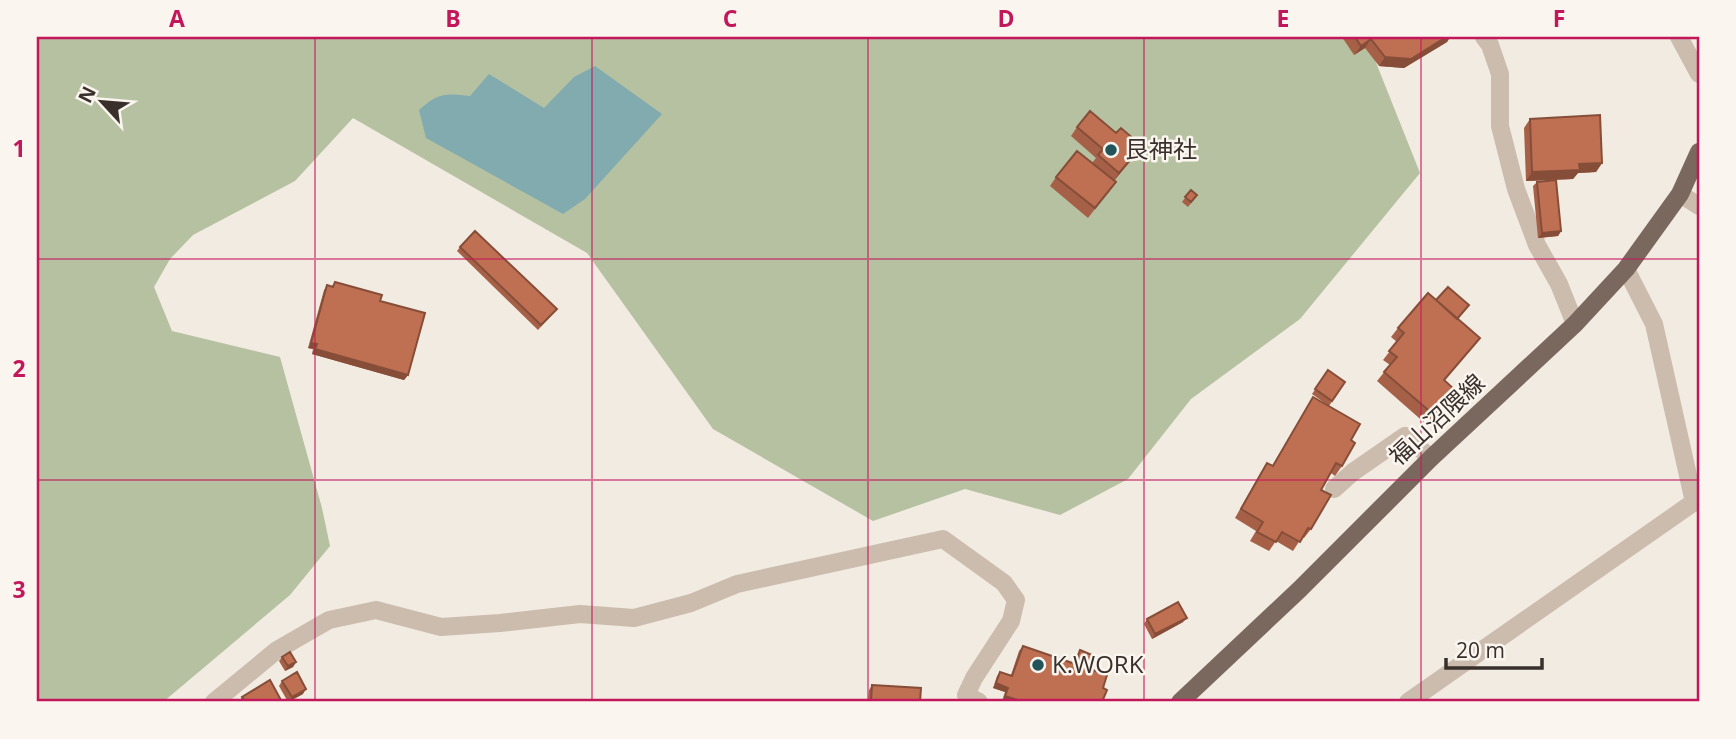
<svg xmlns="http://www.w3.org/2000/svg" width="1736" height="739" viewBox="0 0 1736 739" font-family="'Open Sans','Noto Sans JP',sans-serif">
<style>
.green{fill:#b6c1a1}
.water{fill:#81abae}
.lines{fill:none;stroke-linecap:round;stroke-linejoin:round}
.minor{stroke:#cbbcad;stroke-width:18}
.major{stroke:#7a685e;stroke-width:18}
.wall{fill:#a56047}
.shaded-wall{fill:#864e39}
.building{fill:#c07052;stroke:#864e39;stroke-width:2}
.grid{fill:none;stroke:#c2185b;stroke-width:2;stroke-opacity:0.55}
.poi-dot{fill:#235459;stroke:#faf5ee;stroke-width:2.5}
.labels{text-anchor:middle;stroke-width:5;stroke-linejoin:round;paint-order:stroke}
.poi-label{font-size:24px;fill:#39302b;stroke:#faf5ee;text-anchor:start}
.street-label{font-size:24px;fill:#39302b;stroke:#faf5ee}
.neatline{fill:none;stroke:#c2185b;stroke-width:2.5}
.grid-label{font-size:23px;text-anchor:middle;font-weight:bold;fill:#c2185b}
</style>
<rect width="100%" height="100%" fill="#f2ebe1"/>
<path class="green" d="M 37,37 L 1353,37 L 1373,55 L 1420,173 L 1300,319 L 1191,399 L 1128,479 L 1060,515 L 965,489 L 873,521 L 713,429 L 587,253 L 353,118 L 295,181 L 193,235 L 170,259 L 154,287 L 172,331 L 280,357 L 322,508 L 330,546 L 290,595 L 163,702 L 37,702 Z"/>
<path class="water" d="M 595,66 L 662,114 L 585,199 L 563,214 L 426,138 L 419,110 C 438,93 445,93 470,96 L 489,74 L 544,108 L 574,77 Z"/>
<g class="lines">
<path class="minor" d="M 1484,37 L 1490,45 L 1500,74 L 1500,126 L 1516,189 L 1537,245 L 1559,284 L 1575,324
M 1679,37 L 1699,74
M 1680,194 L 1699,206
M 1626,269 L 1654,324 L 1694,502
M 1334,489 L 1353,472 L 1405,436 L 1431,458
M 214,702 L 277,650 L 329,620 L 376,610 L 441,627 L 500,623 L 580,614 L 634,618 L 691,603 L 737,584 L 943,539 L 1004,583 L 1016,600 L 1011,621 L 974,678 L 966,695 L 979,702
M 1408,702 L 1694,502 L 1699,503"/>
<path class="major" d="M 1180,702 L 1300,589 L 1431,458 L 1575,324 L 1626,269 L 1680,194 L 1699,152"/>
</g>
<path class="wall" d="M 1342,37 L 1450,37 L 1447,42 L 1404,68 L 1379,66 L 1365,48 L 1354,55 Z
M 1530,119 L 1602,163 L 1596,172 L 1578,173 L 1573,179 L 1526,181 L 1524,128 Z
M 1077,127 L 1135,155 L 1114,181 L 1109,191 L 1088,218 L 1050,186 L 1056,177 L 1092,163 L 1096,158 L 1071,136 Z
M 1537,182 L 1561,231 L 1558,236 L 1538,238 L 1533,186 Z
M 1191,190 L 1197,195 L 1188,207 L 1182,202 Z
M 460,247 L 557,309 L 538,330 L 457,251 Z
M 335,282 L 380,301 L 408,375 L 404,380 L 312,354 L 313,349 L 308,348 L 324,290 L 327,285 L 331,287 Z
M 1436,300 L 1465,310 L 1458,319 L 1480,338 L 1473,347 L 1444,380 L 1449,399 L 1427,425 L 1377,381 L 1390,365 L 1383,360 L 1397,342 L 1391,337 L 1398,328 Z
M 1328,370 L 1345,382 L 1329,406 L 1312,394 Z
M 1313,397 L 1351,440 L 1342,466 L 1335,476 L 1331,473 L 1321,490 L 1311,529 L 1304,538 L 1302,537 L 1293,551 L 1276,541 L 1269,551 L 1250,541 L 1256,531 L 1235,518 L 1261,472 L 1267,463 L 1272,466 Z
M 1147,619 L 1183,622 L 1152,639 L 1144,624 Z
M 1023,646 L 1073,663 L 1077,655 L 1080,650 L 1103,688 L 1102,702 L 1007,702 L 1002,701 L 1005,692 L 993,688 L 997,676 L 1000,672 L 1011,675 L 1019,651 Z
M 282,657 L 296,662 L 293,667 L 285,671 L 279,661 Z
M 282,681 L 303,694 L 288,702 L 279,686 Z
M 872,685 L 920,702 L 868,702 L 869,690 Z
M 242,697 L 282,702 L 239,702 Z"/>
<path class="shaded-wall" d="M 1446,37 L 1450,37 L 1447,42 L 1404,68 L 1379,66 L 1385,57 Z
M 1371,39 L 1365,48 L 1354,55 L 1361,46 Z
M 1142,146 L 1135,155 L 1113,182 L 1119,173 Z
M 1602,163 L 1596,172 L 1578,173 L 1573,179 L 1526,181 L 1532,172 L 1579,164 Z
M 1561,231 L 1558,236 L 1538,238 L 1542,233 Z
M 311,343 L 317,344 L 313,349 L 308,348 Z
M 315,349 L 408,375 L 404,380 L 312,354 Z
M 1455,390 L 1449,399 L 1427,425 L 1434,415 Z
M 1187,618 L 1183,622 L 1152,639 L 1155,634 Z
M 1076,661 L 1093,668 L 1090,672 L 1073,665 Z
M 296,662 L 293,667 L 285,671 L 288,666 Z
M 996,683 L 1008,688 L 1005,692 L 993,688 Z
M 306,689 L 303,694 L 288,702 L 292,697 Z
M 1005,696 L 1024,702 L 1007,702 L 1002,701 Z"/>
<path class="building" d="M 1355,37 L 1446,37 L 1411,59 L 1385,57 L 1371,39 L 1361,46 Z
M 1090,111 L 1116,133 L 1121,128 L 1142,146 L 1119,173 L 1098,155 L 1103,149 L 1077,127 Z
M 1600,115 L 1602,163 L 1579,164 L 1580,170 L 1532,172 L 1530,119 Z
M 1077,151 L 1116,182 L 1095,208 L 1056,177 Z
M 1556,180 L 1561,231 L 1542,233 L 1537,182 Z
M 1191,190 L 1197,195 L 1191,202 L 1185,197 Z
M 475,231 L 557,309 L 541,325 L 460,247 Z
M 335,282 L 382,295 L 380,301 L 425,313 L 408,375 L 315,349 L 317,344 L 311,343 L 327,285 L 333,287 Z
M 1448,287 L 1469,305 L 1457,319 L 1436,300 Z
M 1428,293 L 1480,338 L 1444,380 L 1455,390 L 1434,415 L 1384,372 L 1397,357 L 1389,351 L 1404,333 L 1398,328 Z
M 1328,370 L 1345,382 L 1332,401 L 1315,389 Z
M 1313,397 L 1360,424 L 1351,440 L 1355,443 L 1342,466 L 1336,463 L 1321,490 L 1331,495 L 1311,529 L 1308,528 L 1300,542 L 1282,532 L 1276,542 L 1257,532 L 1263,522 L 1241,509 L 1267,463 L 1273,466 Z
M 1178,602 L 1187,618 L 1155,634 L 1147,619 Z
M 1023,646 L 1107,675 L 1103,688 L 1107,690 L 1102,702 L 1024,702 L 1005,696 L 1008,688 L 996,683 L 1000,672 L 1012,676 Z
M 1080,650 L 1097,657 L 1093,668 L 1076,661 Z
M 290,652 L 296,662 L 288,666 L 282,657 Z
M 297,672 L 306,689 L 292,697 L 282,681 Z
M 270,680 L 282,702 L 246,702 L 242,697 Z
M 872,685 L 921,688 L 920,702 L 871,702 Z"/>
<path class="grid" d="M 315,37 L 315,702M 592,37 L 592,702M 868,37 L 868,702M 1144,37 L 1144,702M 1421,37 L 1421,702M 37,259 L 1699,259M 37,480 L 1699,480"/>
<g class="poi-dot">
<circle cx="1111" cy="150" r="7"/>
<circle cx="1038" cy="665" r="7"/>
</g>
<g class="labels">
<g class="poi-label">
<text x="1125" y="158">艮神社</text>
<text x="1052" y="673">K.WORK</text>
</g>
<g class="street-label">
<text transform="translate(1437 420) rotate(-43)" y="8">福山沼隈線</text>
</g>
</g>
<rect width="1736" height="739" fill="none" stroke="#faf5ee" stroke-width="77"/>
<g transform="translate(102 102) rotate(296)" stroke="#faf5ee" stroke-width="5" paint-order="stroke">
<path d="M0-5L12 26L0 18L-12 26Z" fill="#39302b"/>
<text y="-10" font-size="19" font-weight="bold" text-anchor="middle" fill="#39302b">N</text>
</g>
<path d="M1446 658v10h96v-10" fill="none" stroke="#39302b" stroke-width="3.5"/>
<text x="1456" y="658" font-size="21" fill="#39302b" stroke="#faf5ee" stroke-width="5" paint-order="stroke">20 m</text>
<rect x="38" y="38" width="1660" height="662" class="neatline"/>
<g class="grid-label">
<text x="177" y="27">A</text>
<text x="453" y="27">B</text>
<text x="730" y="27">C</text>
<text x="1006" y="27">D</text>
<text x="1283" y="27">E</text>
<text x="1559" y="27">F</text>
<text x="19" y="157">1</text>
<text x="19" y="377">2</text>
<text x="19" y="598">3</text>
</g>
</svg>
